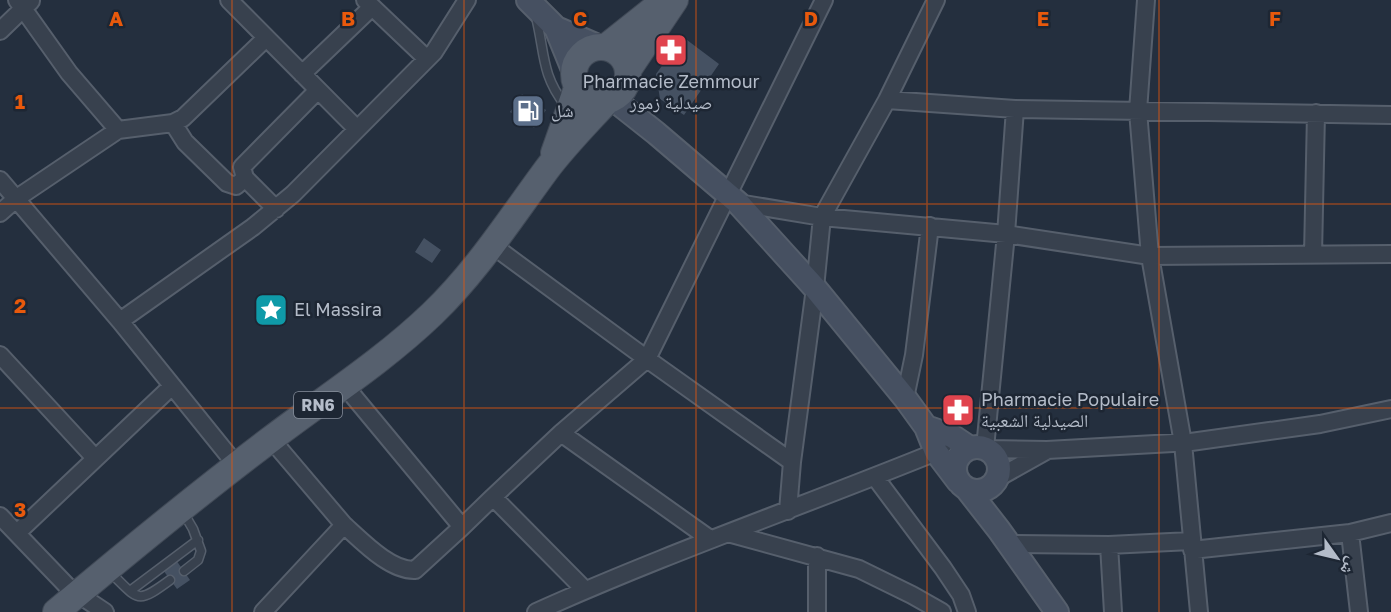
<svg xmlns="http://www.w3.org/2000/svg" width="1391" height="612" viewBox="0 0 1391 612" font-family="'Golos Text','Noto Naskh Arabic',sans-serif">
<style>
.building{fill:#455162}
.lines{fill:none;stroke-linecap:round;stroke-linejoin:round}
.service-casing{stroke:#565f6c;stroke-width:11}
.minor-casing{stroke:#565f6c;stroke-width:20}
.secondary-casing{stroke:#565f6c;stroke-width:26}
.primary-casing{stroke:#414a57;stroke-width:28}
.service{stroke:#38414e;stroke-width:8}
.minor{stroke:#38414e;stroke-width:16}
.secondary{stroke:#465061;stroke-width:22}
.primary{stroke:#56606e;stroke-width:26}
.grid{fill:none;stroke:#e8590c;stroke-width:1.5;stroke-opacity:0.55}
.labels{text-anchor:middle;stroke-width:5;stroke-linejoin:round;paint-order:stroke}
.shield{fill:#1d2633;stroke:#878f9c;stroke-width:1.5}
.shield-label{font-size:16px;font-weight:bold;fill:#b4bcc9}
.poi-label{font-size:18px;fill:#b4bcc9;stroke:#1d2633;text-anchor:start}
.grid-label{font-size:20px;text-anchor:middle;font-weight:bold;fill:#e8590c;stroke:#1d2633;stroke-width:5;stroke-linejoin:round;paint-order:stroke}
</style>
<rect width="100%" height="100%" fill="#242f3e"/>
<path class="building" d="M 683,37 L 719,64 L 684,115 L 660,99 L 656,74 Z
M 522,94 L 546,110 L 534,128 L 510,112 Z
M 424,238 L 441,250 L 432,263 L 415,252 Z
M 176,560 L 190,580 L 177,589 L 163,570 Z"/>
<g class="lines">
<defs>
<path id="service" d="M 536,17 C 545,53 541,74 565,105
M 183,512 L 193,529 L 201,551 L 198,560 L 184,571
M 110,572 C 139,600 136,605 170,580
M 130,591 L 198,540"/>
<path id="minor" d="M 17,0 L 69,73 L 118,130
M 229,0 L 357,129
M 365,0 L 427,59
M 1146,0 L 1138,111 L 1150,256 L 1183,443 L 1199,612
M 0,31 L 31,1
M 302,74 L 372,7
M 887,100 L 1015,109 L 1391,115
M 173,123 L 185,142 L 227,183 L 236,186 L 245,178
M 0,180 L 120,321 L 237,466
M 738,203 L 822,217 L 1006,234 L 1150,256 L 1391,254
M 276,209 L 245,178 L 242,167 L 318,90
M 0,213 L 17,198 L 118,130 L 173,123 L 183,118 L 266,38
M 492,245 L 647,359 L 792,462
M 1313,255 L 1316,113
M 120,321 L 253,227 L 293,194 L 434,52 L 467,0
M 0,355 L 95,458
M 905,398 L 914,355 L 930,226
M 561,433 L 710,539
M 985,448 L 1006,234 L 1015,109
M 987,449 L 1047,450 L 1191,442 L 1320,424 L 1391,409
M 875,477 L 943,568 L 961,595 L 967,612
M 996,479 L 1046,451
M 493,497 L 561,433 L 647,359 L 824,0
M 788,511 L 792,462 L 815,288 L 822,217 L 887,100 L 936,0
M 0,516 L 69,588 L 105,612
M 344,525 C 362,541 390,571 415,570 L 462,527 L 345,386
M 462,527 L 493,497 L 585,590
M 17,533 L 171,387
M 728,533 L 859,569 L 912,595 L 942,612
M 1350,533 L 1359,612
M 1009,544 L 1109,545 L 1191,541
M 1109,545 L 1113,612
M 1192,550 L 1350,533 L 1391,523
M 817,556 L 817,612
M 263,612 L 344,525 L 271,439
M 536,612 C 667,553 803,506 936,452 L 944,444"/>
<path id="secondary" d="M 528,0 L 556,28 L 600,47
M 556,28 L 574,72
M 613,99 L 656,133 L 738,203 L 815,288 L 905,398 L 926,427 L 936,452 L 958,481
M 926,427 L 952,436 L 970,448
M955 469a22 22 0 1 1 44 0a22 22 0 1 1-44 0Z
M 967,489 L 999,530 L 1057,612"/>
<path id="primary" d="M574 74a27 27 0 1 1 54 0a27 27 0 1 1-54 0Z
M 606,47 L 665,0
M 628,70 L 675,0
M 554,153 L 577,88
M 56,612 C 126,553 198,494 271,439 C 325,398 383,361 432,314 C 477,271 510,219 547,169 C 565,145 587,123 607,101"/>
</defs>
<use href="#service" class="service-casing"/>
<use href="#minor" class="minor-casing"/>
<use href="#secondary" class="secondary-casing"/>
<use href="#primary" class="primary-casing"/>
<use href="#service" class="service"/>
<use href="#minor" class="minor"/>
<use href="#secondary" class="secondary"/>
<use href="#primary" class="primary"/>
</g>
<path class="grid" d="M 232,0 L 232,612M 464,0 L 464,612M 696,0 L 696,612M 927,0 L 927,612M 1159,0 L 1159,612M 0,204 L 1391,204M 0,408 L 1391,408"/>
<defs>
<symbol id="pharmacy-square" viewBox="-11 -11 22 22"><rect x="-9" y="-9" width="18" height="18" rx="4" fill="#e0444e" stroke="#1d2633"/><path d="M-2-6h4v4h4v4h-4v4h-4v-4h-4v-4h4Z" fill="#fff"/></symbol>
<symbol id="fuel-square" viewBox="-11 -11 22 22"><rect x="-9" y="-9" width="18" height="18" rx="4" fill="#5c6f8a" stroke="#1d2633"/><path d="M-5.5-6h7V0h2V4h1.3V-2.5L3-4.5l.8-.8L6-3V5H2.5V1h-1V6h-7ZM-4.2-4.7v3.2H.2V-4.7Z" fill="#fff"/></symbol>
<symbol id="sight-square" viewBox="-11 -11 22 22"><rect x="-9" y="-9" width="18" height="18" rx="4" fill="#0f9aa8" stroke="#1d2633"/><path d="M0-6L1.8-2.2L6-1.7L2.9 1.2L3.7 5.4L0 3.3L-3.7 5.4L-2.9 1.2L-6-1.7L-1.8-2.2Z" fill="#fff"/></symbol>
</defs>
<g fill-rule="evenodd">
<use href="#pharmacy-square" x="652" y="31" width="38" height="38"/>
<use href="#fuel-square" x="509" y="92" width="38" height="38"/>
<use href="#sight-square" x="252" y="291" width="38" height="38"/>
<use href="#pharmacy-square" x="939" y="391" width="38" height="38"/>
</g>
<g class="labels">
<rect class="shield" x="294" y="392" width="48" height="26" rx="4.5"/>
<g class="shield-label">
<text x="318" y="411">RN6</text>
</g>
<g class="poi-label">
<text x="671" y="88" text-anchor="middle">Pharmacie Zemmour<tspan x="671" dy="21">صيدلية زمور</tspan></text>
<text x="551" y="117">شل</text>
<text x="294" y="316">El Massira</text>
<text x="981" y="406">Pharmacie Populaire<tspan x="981" dy="21">الصيدلية الشعبية</tspan></text>
</g>
</g>
<g class="grid-label">
<text x="116" y="26">A</text>
<text x="348" y="26">B</text>
<text x="580" y="26">C</text>
<text x="811" y="26">D</text>
<text x="1043" y="26">E</text>
<text x="1275" y="26">F</text>
<text x="20" y="109">1</text>
<text x="20" y="313">2</text>
<text x="20" y="517">3</text>
</g>
<g transform="translate(1337 558) rotate(124)" stroke="#1d2633" stroke-width="4.5" paint-order="stroke">
<path d="M0-4.5L10 22L0 15L-10 22Z" fill="#b4bcc9"/>
<text y="-9" font-size="16" font-weight="bold" text-anchor="middle" fill="#b4bcc9">ش</text>
</g>
</svg>
